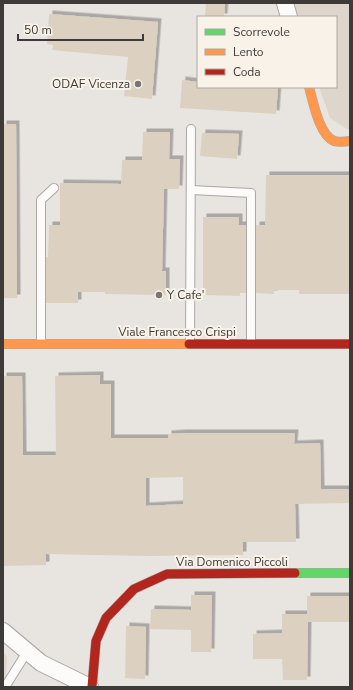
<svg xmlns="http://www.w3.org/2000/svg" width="353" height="690" viewBox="0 0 353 690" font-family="'Nunito Sans',sans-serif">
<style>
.built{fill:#ded6cc}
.building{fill:#dcd1c1;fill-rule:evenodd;filter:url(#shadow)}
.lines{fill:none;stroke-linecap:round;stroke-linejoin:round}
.lane-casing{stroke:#aaa7a4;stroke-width:10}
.street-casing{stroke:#aaa7a4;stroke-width:18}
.fast-casing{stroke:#aaa7a4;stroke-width:10}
.slow-casing{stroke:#aaa7a4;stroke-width:10}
.jam-casing{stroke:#aaa7a4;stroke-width:10}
.lane{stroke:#fcfbfa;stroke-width:8}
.street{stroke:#fcfbfa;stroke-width:16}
.fast{stroke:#63d668;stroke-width:9}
.slow{stroke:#ff974d;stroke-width:9}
.jam{stroke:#b3261e;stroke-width:9}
.poi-dot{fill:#797672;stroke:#f9f2e9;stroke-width:1.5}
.labels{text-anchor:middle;stroke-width:4;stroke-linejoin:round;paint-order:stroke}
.poi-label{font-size:12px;fill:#3d3a37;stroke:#f9f2e9;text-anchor:end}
.street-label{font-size:12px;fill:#3d3a37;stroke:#f9f2e9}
</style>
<defs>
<filter id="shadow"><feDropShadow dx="3.5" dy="-3.5" stdDeviation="0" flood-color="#0004"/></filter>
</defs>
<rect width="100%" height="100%" fill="#e8e4e0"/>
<path class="built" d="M 289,3 L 350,3 L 350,129 L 347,129 L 330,118 L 319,87 L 336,87 L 336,17 L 294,17 Z
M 3,652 L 7,657 L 5,687 L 3,687 Z"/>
<path class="building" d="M 206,3 L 225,3 L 224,17 L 205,17 Z
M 49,14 L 158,22 L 152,99 L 124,96 L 128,57 L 52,50 L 53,45 L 47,44 Z
M 182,80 L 198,82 L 198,87 L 278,87 L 276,114 L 180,108 Z
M 3,124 L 16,124 L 17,298 L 3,298 Z
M 143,132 L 170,132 L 169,159 L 180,159 L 179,189 L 164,189 L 162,271 L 166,271 L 166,295 L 105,294 L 105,292 L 78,292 L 78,303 L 46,303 L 46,257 L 48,257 L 49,225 L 60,225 L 60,183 L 121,184 L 122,160 L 142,160 Z
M 202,133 L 239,134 L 237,159 L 200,156 Z
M 266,175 L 350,175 L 350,294 L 299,294 L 299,290 L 274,290 L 274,294 L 256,293 L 256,225 L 265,225 Z
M 203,217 L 239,217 L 239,225 L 246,225 L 246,293 L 240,293 L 240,296 L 203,295 Z
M 100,375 L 100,384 L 111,384 L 111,438 L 168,438 L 168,434 L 183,433 L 295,433 L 294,444 L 320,443 L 321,489 L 350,489 L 350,503 L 295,504 L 296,542 L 243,542 L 243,555 L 146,556 L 46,554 L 46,565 L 3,566 L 3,376 L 22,376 L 23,455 L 56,455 L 55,376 ZM 183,477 L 183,504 L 146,506 L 146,478 Z
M 191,595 L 212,595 L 211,652 L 191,652 L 191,630 L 150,629 L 151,609 L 191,610 Z
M 307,596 L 350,596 L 350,622 L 308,622 L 307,680 L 283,680 L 282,659 L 253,659 L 253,634 L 282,633 L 282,614 L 307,614 Z
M 126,626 L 146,627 L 145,679 L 125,678 Z"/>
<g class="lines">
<defs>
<path id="lane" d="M 191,190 L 251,193 L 251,344
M 41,343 L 41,200 L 54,188
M 190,343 L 191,129
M 5,687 L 27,652"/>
<path id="street" d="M 285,3 L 289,17
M 3,631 L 41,663 L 90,687"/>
<path id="fast" d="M 295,573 L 350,573"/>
<path id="slow" d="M 309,87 C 313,101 319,135 334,141 C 339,143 345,141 350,141
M 3,344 L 189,344"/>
<path id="jam" d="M 189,344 L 350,344
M 92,687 L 96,641 L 106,618 L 134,589 L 167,574 L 295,573"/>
</defs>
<use href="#lane" class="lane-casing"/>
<use href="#street" class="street-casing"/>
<use href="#fast" class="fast-casing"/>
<use href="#slow" class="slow-casing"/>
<use href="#jam" class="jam-casing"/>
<use href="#lane" class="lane"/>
<use href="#street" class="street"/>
<use href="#fast" class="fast"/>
<use href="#slow" class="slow"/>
<use href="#jam" class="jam"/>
</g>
<g class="poi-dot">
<circle cx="138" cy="84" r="4"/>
<circle cx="159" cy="295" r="4"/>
</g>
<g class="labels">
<g class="poi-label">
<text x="130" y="88">ODAF Vicenza</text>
<text x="167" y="299" text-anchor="start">Y Cafe'</text>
</g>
<g class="street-label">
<text x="177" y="336">Viale Francesco Crispi</text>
<text x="232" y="566">Via Domenico Piccoli</text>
</g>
</g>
<rect width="353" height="690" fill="none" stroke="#3d3a37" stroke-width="8"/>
<rect x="197" y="16" width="140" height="72" fill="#f9f2e9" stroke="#aea8a2"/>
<rect x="205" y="29" width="20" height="6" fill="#63d668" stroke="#aea8a2"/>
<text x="233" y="36" font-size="12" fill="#3d3a37">Scorrevole</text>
<rect x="205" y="49" width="20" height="6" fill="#ff974d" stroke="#aea8a2"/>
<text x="233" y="56" font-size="12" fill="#3d3a37">Lento</text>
<rect x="205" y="69" width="20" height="6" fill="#b3261e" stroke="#aea8a2"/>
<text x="233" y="76" font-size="12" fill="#3d3a37">Coda</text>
<path d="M18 34v6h125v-6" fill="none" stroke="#3d3a37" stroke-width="2"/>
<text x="24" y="34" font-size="12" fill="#3d3a37" stroke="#f9f2e9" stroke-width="3" paint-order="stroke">50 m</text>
</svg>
